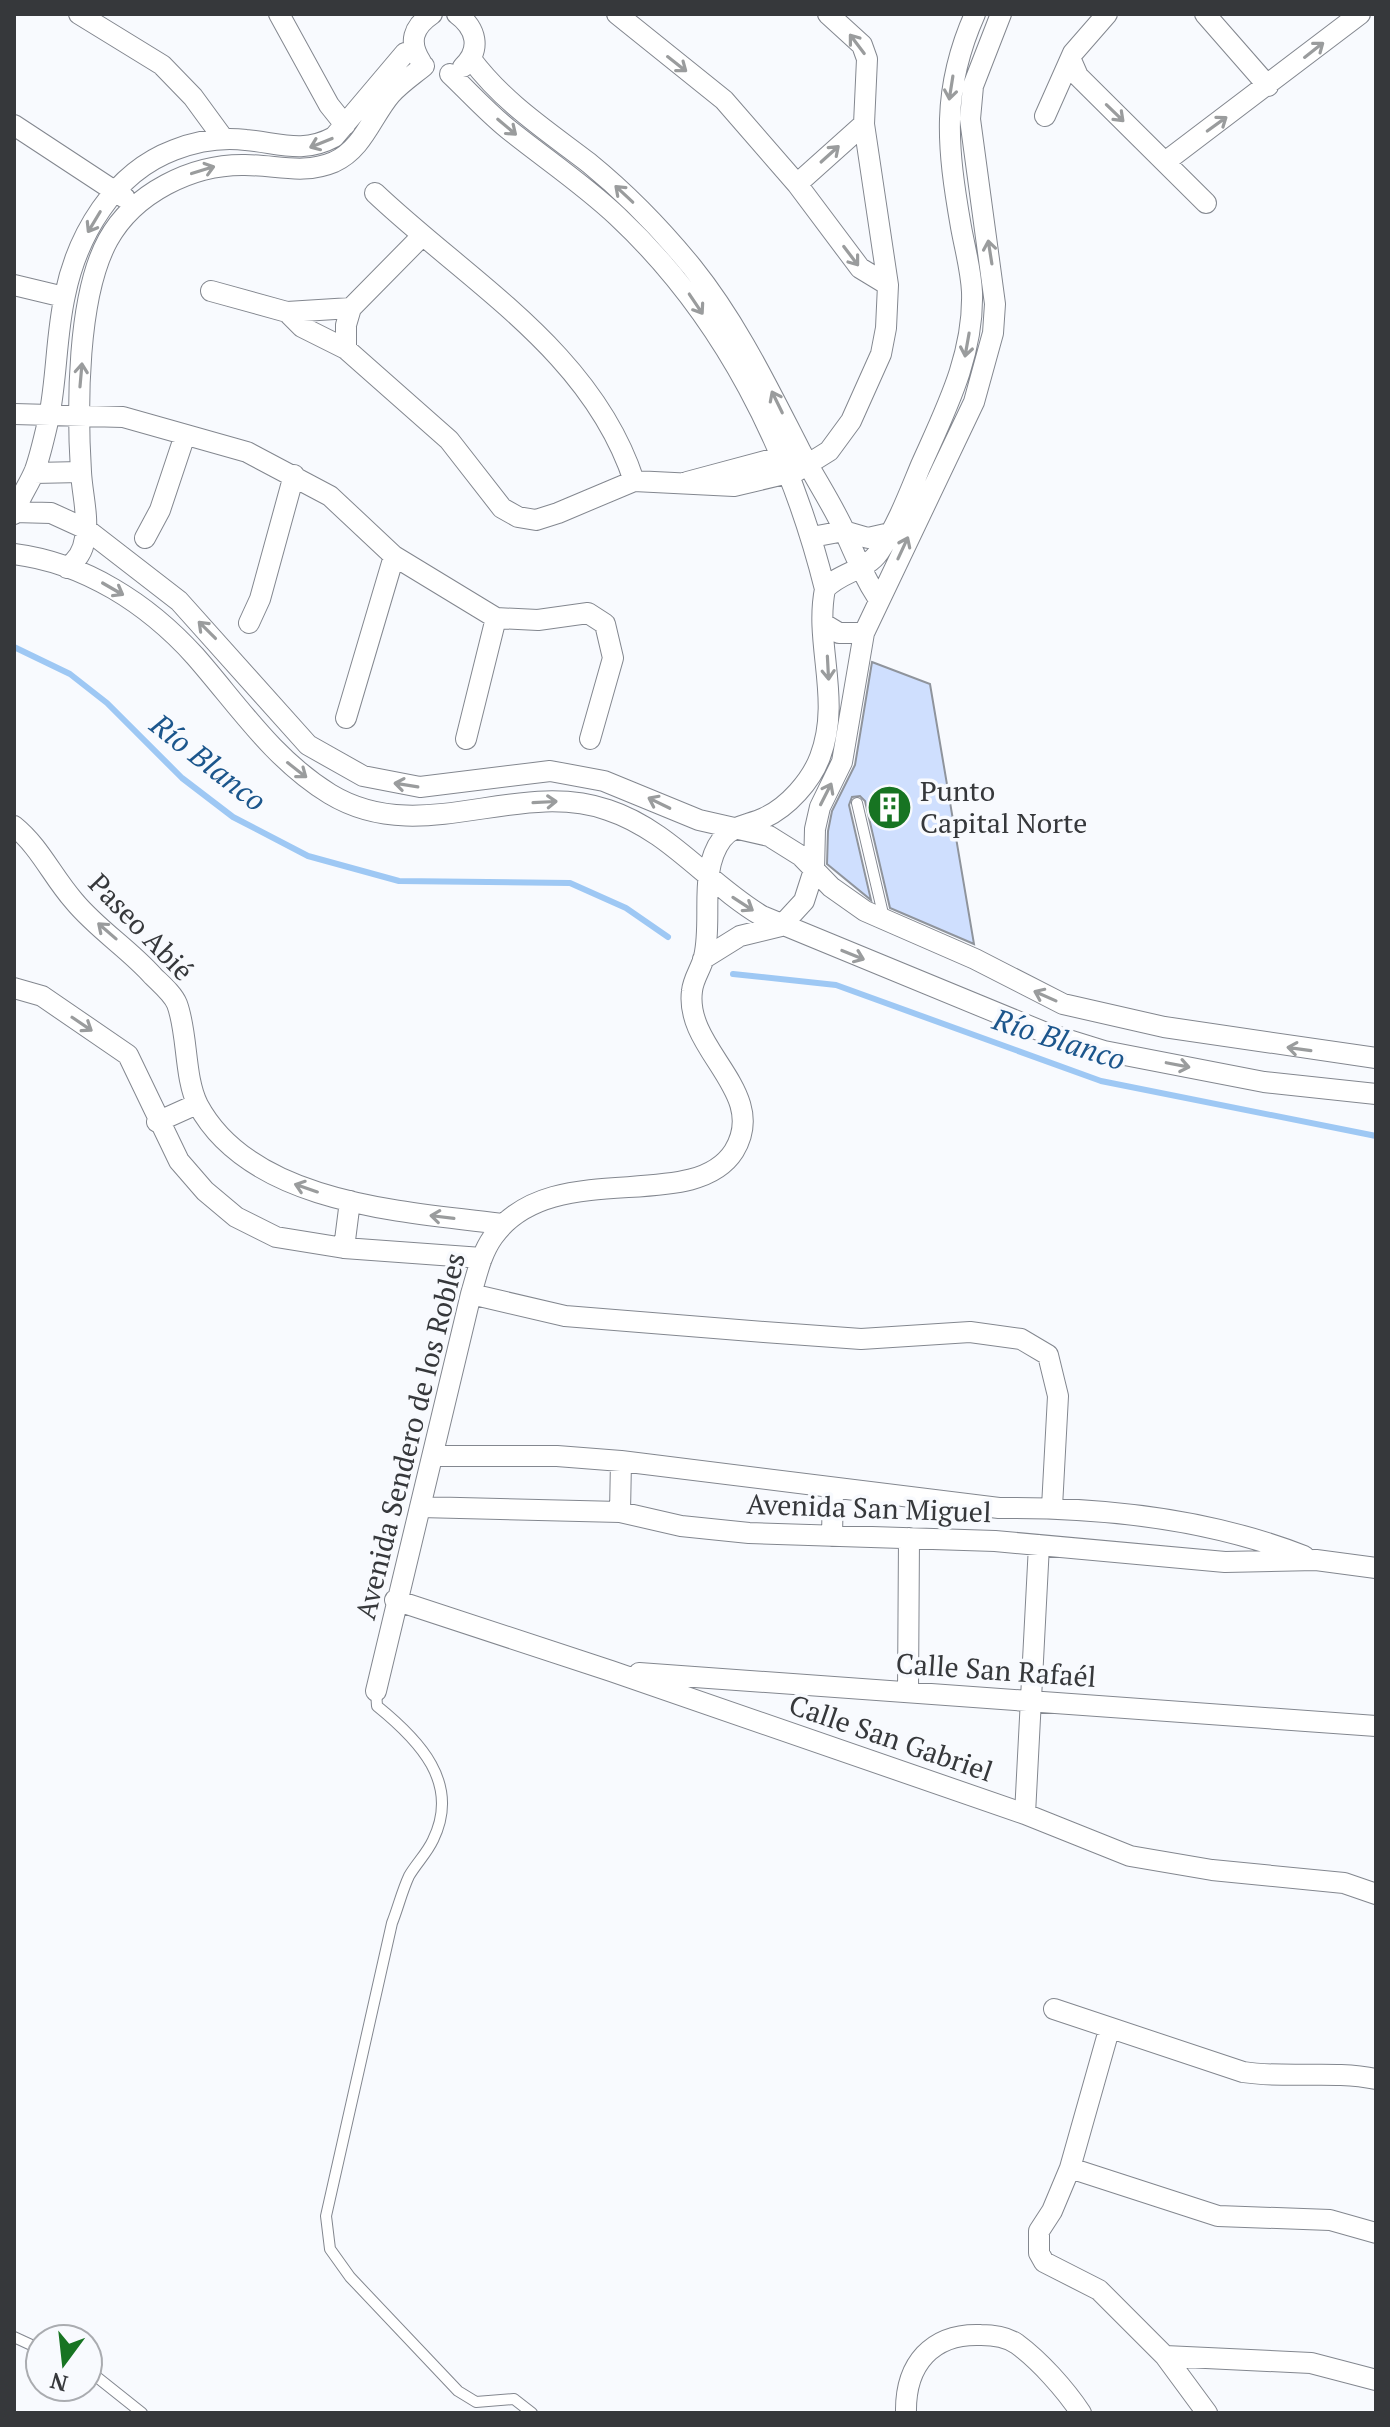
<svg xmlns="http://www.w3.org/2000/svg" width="1390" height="2427" viewBox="0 0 1390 2427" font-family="'PT Serif',serif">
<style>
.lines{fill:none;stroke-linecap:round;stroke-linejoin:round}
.stream{stroke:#9ec8f4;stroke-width:6}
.building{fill:#cfdffe;stroke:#8f949c;stroke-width:2}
.lane-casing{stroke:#83878f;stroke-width:12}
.street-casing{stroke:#83878f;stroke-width:22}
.lane{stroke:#fff;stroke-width:10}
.street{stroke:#fff;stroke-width:20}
.oneway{stroke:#9a9c9d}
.labels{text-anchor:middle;stroke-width:7;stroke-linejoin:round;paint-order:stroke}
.poi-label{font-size:28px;fill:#36383b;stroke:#f8fafe;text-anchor:start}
.street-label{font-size:28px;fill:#36383b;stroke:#f8fafe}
.water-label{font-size:30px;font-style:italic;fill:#1c568c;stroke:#f8fafe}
</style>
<rect width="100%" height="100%" fill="#f8fafe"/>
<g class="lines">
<path class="stream" d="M 14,647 L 70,674 L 107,703 L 182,778 L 233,817 L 308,856 L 399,881 L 570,883 L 626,908 L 668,937
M 733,974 L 836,985 L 1101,1081 L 1376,1136"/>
</g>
<path class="building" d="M 872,662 L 930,684 L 974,944 L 890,908 L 865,801 L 860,796 L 852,797 L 849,805 L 871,900 L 827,864 L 828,831 L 832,811 L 855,765 Z"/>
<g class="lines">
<defs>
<path id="lane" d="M 857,803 L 884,918
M 376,1691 L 377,1706 C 419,1740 461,1783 433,1840 C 427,1853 416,1864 409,1876 C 402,1891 398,1908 392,1923 L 326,2216 L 330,2249 L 350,2277 L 458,2391 L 476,2402 L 514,2399 L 532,2413
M 14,2337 L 40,2349
M 88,2370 L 142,2413"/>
<path id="street" d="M 79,14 L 162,65 L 193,97 L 223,138
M 279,14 L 329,105 L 345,125
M 457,14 C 476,28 482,49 463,67
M 617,14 L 724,100 L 797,184 L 860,268 L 888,285
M 1205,14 L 1268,86
M 471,59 C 504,103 546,130 589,163 C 627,194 661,229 692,267 C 737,323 767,386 800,450 C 814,477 831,502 844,530 C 855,555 864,577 879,600
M 1071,60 L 1078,76 L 1206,203
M 421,62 C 408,42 413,27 432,14
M 450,74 C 469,92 487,112 508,129 C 544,158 583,184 617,216 C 724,316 790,449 825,589
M 1045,116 L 1073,53 L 1107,14
M 14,125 L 125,198
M 1165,162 L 1360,14
M 797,184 L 864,124
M 375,193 C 469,282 592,352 634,481
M 14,285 L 64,297
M 211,291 L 287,312 L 302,327 L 346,349 L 449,440 L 502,508 L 518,517 L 536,520 L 558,513 L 634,481 L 734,486 L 797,471 L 829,451 L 851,421 L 881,354 L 886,328 L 888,285 L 864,124 L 867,59 L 862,45 L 828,14
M 287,312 L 351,308
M 346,349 L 346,325 L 351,308 L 421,237
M 14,414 L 123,417 L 247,452 L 330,496 L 394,556 L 496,618 L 538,620 L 588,613 L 605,624 L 613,658 L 590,739
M 34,473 L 81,472
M 687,482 L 791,454
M 14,512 L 51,513 L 86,529 L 179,601 L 308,745 L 363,776 L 420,787 L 550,771 L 604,781 L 699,820 L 769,836 L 801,856 L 831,887 L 865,911 L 975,959 L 1063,1004 L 1164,1027 L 1376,1058
M 14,514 C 19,498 29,485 35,470 C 41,453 45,434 49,417 C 57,377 56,335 65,295 C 77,236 113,173 174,150 C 197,141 221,137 246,140 C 279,143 303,154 334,137 L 405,53 L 414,51
M 812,537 L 844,531 L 868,538 L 890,533
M 145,538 L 160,510 L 185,435
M 14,554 C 85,563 148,604 195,656 C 238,705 273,759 330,794 C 421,849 516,778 608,810 C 669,830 708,884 762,916 L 1046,1033 L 1104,1051 L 1264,1082 L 1376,1094
M 67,568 C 77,560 83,552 85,538 C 89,517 82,493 81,472 C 77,408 77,296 108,240 C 134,193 192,164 245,165 C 277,165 303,175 334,162 C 363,149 372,116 391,94 C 401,83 413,75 424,66
M 249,623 L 260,599 L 294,475
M 824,624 L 839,633 L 864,633
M 346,718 L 394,556
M 466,739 L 496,618
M 14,826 C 40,847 52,876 74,901 C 97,929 129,949 153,976 C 161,984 173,994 177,1004 C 188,1033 184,1078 198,1105 C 251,1204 405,1212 503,1224
M 703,959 L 740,936 L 781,926 L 804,901 L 814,870 L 815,829 L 820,807 L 842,762 L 864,633 L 974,402 L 993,333 L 995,304 L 970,119 L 973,86 L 1001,14
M 14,988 L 42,996 L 128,1055 L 179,1161 L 205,1191 L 236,1217 L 276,1237 L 344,1248 L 482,1258
M 157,1122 L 197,1104
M 344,1248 L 350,1201
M 471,1294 L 565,1316 L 764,1332 L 861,1339 L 970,1332 L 1021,1339 L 1048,1355 L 1058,1396 L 1052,1507
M 433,1456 L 557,1456 L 621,1461 L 999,1508 C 1102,1507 1207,1518 1304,1556
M 420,1507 L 620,1512 L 681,1526 L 749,1533 L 995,1541 L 1225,1562 L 1316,1560 L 1376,1568
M 620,1512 L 621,1461
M 832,1536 L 833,1488
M 395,1600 L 611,1671 L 1025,1814 L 1130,1856 L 1212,1870 L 1344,1883 L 1376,1894
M 639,1673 L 1376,1726
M 376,1691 L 471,1294 C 477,1274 481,1254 493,1237 C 551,1155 693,1216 734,1151 C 770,1092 684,1050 692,991 C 693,979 701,969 704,957 C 713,920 698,871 722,839 C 733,825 749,825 764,818 C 788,807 811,781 820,757 C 842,699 814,644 825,589 C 840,572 866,571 879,552 C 897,526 909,494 921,465 C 946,409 974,355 972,292 C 971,270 965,249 961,227 C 947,147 941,90 975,14
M 908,1692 L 909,1538
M 1025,1814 L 1039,1545
M 1054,2009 L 1243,2072 C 1288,2079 1332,2070 1376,2079
M 1109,2030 L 1070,2168 L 1052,2211 L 1039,2231 L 1039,2253 L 1044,2262 L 1099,2290 L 1165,2356
M 1070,2168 L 1218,2216 L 1330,2220 L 1376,2233
M 906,2413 C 905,2364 932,2333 981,2335 C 993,2335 1007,2337 1017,2344 C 1040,2361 1065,2389 1081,2413
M 1207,2413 L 1165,2356 L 1311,2363 L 1376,2380"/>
</defs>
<use href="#lane" class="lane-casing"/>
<use href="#street" class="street-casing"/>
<use href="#lane" class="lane"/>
<use href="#street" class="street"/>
</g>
<defs><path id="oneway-shaft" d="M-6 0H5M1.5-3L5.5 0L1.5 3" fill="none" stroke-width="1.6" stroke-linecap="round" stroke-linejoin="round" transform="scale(2)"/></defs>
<g class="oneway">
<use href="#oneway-shaft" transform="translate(857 44) rotate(-127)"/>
<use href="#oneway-shaft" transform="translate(1314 50) rotate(-38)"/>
<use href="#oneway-shaft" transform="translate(677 64) rotate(38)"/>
<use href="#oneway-shaft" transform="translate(951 88) rotate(99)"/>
<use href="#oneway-shaft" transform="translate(1115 113) rotate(44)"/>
<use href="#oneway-shaft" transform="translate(1217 124) rotate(-36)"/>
<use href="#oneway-shaft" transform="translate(507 127) rotate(40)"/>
<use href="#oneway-shaft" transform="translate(321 143) rotate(158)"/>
<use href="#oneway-shaft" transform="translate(830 154) rotate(-42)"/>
<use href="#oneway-shaft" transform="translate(203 170) rotate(-17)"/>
<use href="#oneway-shaft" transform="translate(624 194) rotate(-137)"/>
<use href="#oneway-shaft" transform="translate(94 222) rotate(121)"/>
<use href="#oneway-shaft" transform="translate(990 252) rotate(-99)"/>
<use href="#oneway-shaft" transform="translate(851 256) rotate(53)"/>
<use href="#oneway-shaft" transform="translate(696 304) rotate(56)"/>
<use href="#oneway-shaft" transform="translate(967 345) rotate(100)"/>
<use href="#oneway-shaft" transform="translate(81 375) rotate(-85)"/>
<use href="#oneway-shaft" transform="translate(777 402) rotate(-116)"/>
<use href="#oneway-shaft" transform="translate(903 548) rotate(-65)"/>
<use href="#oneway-shaft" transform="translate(113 589) rotate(30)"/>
<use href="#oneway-shaft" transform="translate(207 630) rotate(-135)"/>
<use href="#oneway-shaft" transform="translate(828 668) rotate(87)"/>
<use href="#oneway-shaft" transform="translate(297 770) rotate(38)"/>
<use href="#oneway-shaft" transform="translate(406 785) rotate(-171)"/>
<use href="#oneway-shaft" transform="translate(826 794) rotate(-63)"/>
<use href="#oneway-shaft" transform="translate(545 802) rotate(-3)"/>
<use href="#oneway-shaft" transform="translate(659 803) rotate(-154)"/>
<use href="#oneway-shaft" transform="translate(743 904) rotate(33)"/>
<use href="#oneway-shaft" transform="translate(107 931) rotate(-139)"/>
<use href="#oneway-shaft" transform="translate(853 955) rotate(22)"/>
<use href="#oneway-shaft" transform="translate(1045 996) rotate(-156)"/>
<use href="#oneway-shaft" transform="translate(82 1024) rotate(34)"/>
<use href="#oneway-shaft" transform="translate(1299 1049) rotate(-172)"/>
<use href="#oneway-shaft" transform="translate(1178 1065) rotate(11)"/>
<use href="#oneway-shaft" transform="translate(306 1188) rotate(-161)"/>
<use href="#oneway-shaft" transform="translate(442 1217) rotate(-173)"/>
</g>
<defs>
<symbol id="building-disc" viewBox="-11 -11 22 22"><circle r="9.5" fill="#177422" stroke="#f8fafe"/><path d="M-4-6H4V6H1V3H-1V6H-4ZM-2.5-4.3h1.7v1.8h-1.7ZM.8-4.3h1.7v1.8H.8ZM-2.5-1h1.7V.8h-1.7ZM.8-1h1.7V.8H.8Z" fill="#fff"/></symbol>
</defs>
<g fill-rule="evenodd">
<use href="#building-disc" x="864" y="782" width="51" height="51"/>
</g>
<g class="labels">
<g class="poi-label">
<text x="920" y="801">Punto<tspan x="920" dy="32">Capital Norte</tspan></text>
</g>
<g class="street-label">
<text transform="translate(141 927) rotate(46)" y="10">Paseo Abié</text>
<text transform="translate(410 1436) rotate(-76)" y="10">Avenida Sendero de los Robles</text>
<text transform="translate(869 1508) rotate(2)" y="10">Avenida San Miguel</text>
<text transform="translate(996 1670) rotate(4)" y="10">Calle San Rafaél</text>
<text transform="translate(891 1738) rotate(19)" y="10">Calle San Gabriel</text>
</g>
<g class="water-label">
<text transform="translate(208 763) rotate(38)" y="10">Río Blanco</text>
<text transform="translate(1059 1040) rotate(18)" y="10">Río Blanco</text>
</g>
</g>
<rect width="1390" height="2427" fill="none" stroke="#36383b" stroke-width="32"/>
<g transform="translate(64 2363) rotate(195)"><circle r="38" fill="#f8fafe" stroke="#aaacb0" stroke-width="2"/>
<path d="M0-6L14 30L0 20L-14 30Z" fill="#177422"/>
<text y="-12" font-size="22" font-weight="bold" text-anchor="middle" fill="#36383b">N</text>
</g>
</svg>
